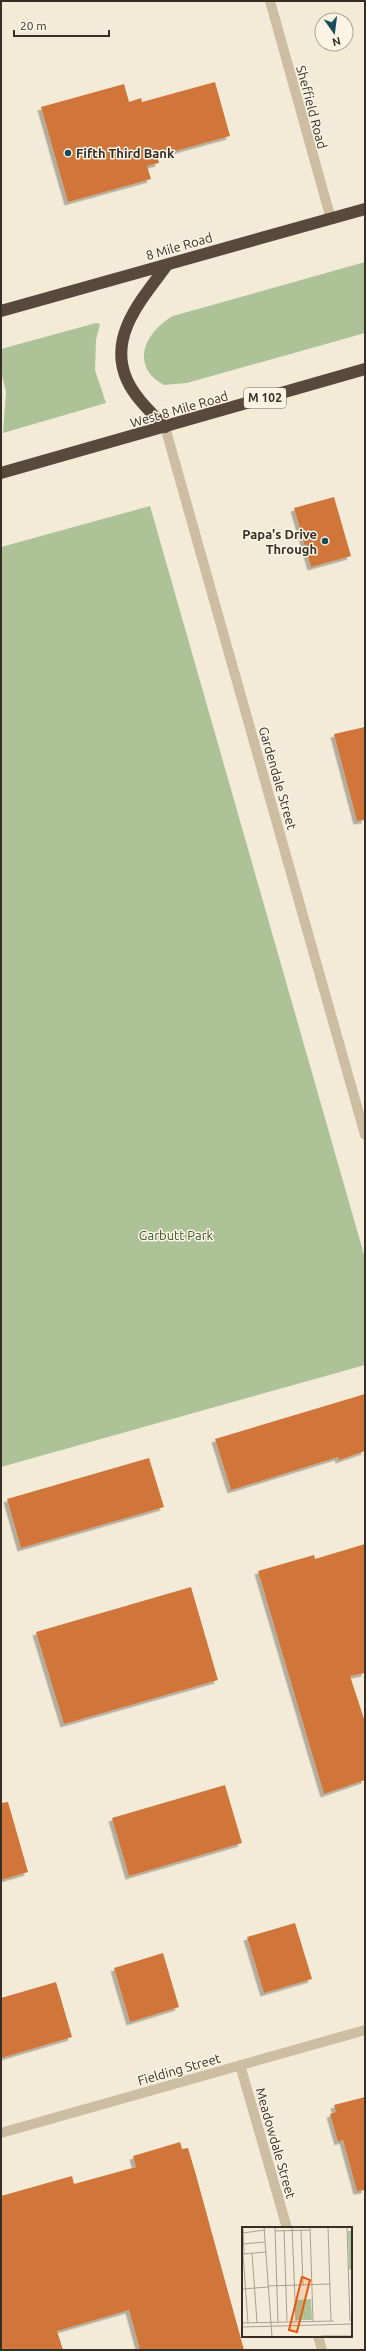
<svg xmlns="http://www.w3.org/2000/svg" width="366" height="2351" viewBox="0 0 366 2351" font-family="Ubuntu,sans-serif">
<style>
.green{fill:#adc397}
.building{fill:#d0763a;filter:url(#shadow)}
.lines{fill:none;stroke-linecap:round;stroke-linejoin:round}
.street{stroke:#ccbda3;stroke-width:10}
.highway{stroke:#58493c;stroke-width:12}
.poi-dot{fill:#184c5b;stroke:#fbf4e5;stroke-width:1.5}
.labels{text-anchor:middle;stroke-width:3;stroke-linejoin:round;paint-order:stroke}
.shield{fill:#fbf4e5;stroke:#72695f;stroke-width:1}
.shield-label{font-size:12px;font-weight:bold;fill:#372e26}
.street-label{font-size:13px;fill:#372e26;stroke:#fbf4e5}
.poi-label{font-size:13px;font-weight:bold;fill:#372e26;stroke:#fbf4e5;text-anchor:start}
.park-label{font-size:13px;fill:#3e5728;stroke:#fbf4e5}
.inset-road{fill:none;stroke:#a89f91;stroke-width:1}
.view{fill:#e8590c;fill-opacity:0.15;stroke:#e8590c;stroke-width:2}
.inset-edge{fill:none;stroke:#372e26;stroke-width:2}
</style>
<defs>
<filter id="shadow"><feDropShadow dx="-3.5" dy="3.5" stdDeviation="0" flood-color="#0004"/></filter>
</defs>
<rect width="100%" height="100%" fill="#f3ebd8"/>
<path class="green" d="M 365,262 L 365,333 L 187,383 L 164,385 C 129,366 145,332 173,316 Z
M 96,323 L 100,324 L 96,340 L 95,370 L 106,403 L 3,433 L 6,392 L 1,371 L 1,349 Z
M 150,506 L 365,1258 L 365,1365 L 1,1467 L 1,547 Z"/>
<path class="building" d="M 215,82 L 230,136 L 157,156 L 159,163 L 147,166 L 151,179 L 68,202 L 41,107 L 124,84 L 129,102 L 141,98 L 142,102 Z
M 334,497 L 351,556 L 311,567 L 294,508 Z
M 365,727 L 365,820 L 357,821 L 334,734 Z
M 365,1394 L 365,1451 L 339,1460 L 338,1457 L 231,1490 L 215,1439 Z
M 149,1458 L 164,1507 L 21,1548 L 7,1499 Z
M 365,1544 L 365,1673 L 350,1676 L 365,1722 L 365,1780 L 324,1794 L 258,1571 L 314,1555 L 315,1559 Z
M 191,1587 L 218,1680 L 64,1724 L 36,1632 Z
M 225,1785 L 242,1843 L 129,1876 L 112,1818 Z
M 8,1802 L 28,1872 L 1,1880 L 1,1803 Z
M 295,1923 L 312,1979 L 264,1993 L 247,1937 Z
M 163,1953 L 179,2007 L 130,2022 L 114,1968 Z
M 56,1982 L 72,2037 L 1,2058 L 1,1998 Z
M 365,2097 L 365,2190 L 357,2191 L 343,2140 L 338,2142 L 330,2114 L 336,2112 L 334,2105 Z
M 180,2142 L 182,2149 L 188,2148 L 196,2175 L 244,2350 L 140,2350 L 129,2310 L 57,2331 L 63,2350 L 1,2350 L 1,2196 L 72,2176 L 74,2184 L 136,2167 L 133,2156 Z"/>
<g class="lines">
<path class="street" d="M 270,1 L 331,219
M 165,427 L 365,1135
M 240,2065 L 287,2228
M 1,2133 L 365,2030
M 318,2336 L 322,2350"/>
<path class="highway" d="M 1,311 L 365,209
M 165,427 C 152,413 135,398 127,380 C 107,336 143,298 167,265
M 1,473 L 365,369"/>
</g>
<g class="poi-dot">
<circle cx="68" cy="153" r="4"/>
<circle cx="325" cy="541" r="4"/>
</g>
<g class="labels">
<rect class="shield" x="244" y="388" width="42" height="20" rx="3"/>
<g class="shield-label">
<text x="265" y="402">M 102</text>
</g>
<g class="street-label">
<text transform="translate(312 107) rotate(75)" y="5">Sheffield Road</text>
<text transform="translate(179 246) rotate(-16)" y="5">8 Mile Road</text>
<text transform="translate(179 409) rotate(-16)" y="5">West 8 Mile Road</text>
<text transform="translate(278 778) rotate(74)" y="5">Gardendale Street</text>
<text transform="translate(179 2069) rotate(-16)" y="5">Fielding Street</text>
<text transform="translate(276 2143) rotate(74)" y="5">Meadowdale Street</text>
</g>
<g class="poi-label">
<text x="76" y="158">Fifth Third Bank</text>
<text x="317" y="539" text-anchor="end">Papa's Drive<tspan x="317" dy="15">Through</tspan></text>
</g>
<g class="park-label">
<text x="176" y="1240">Garbutt Park</text>
</g>
</g>
<g transform="translate(242 2227)">
<rect width="110" height="110" fill="#f3ebd8"/>
<path d="M 106,4 L 110,4 L 110,42 L 107,43 ZM 69,72 L 70,93 L 54,93 L 54,73 Z" fill="#adc397"/>
<path class="inset-road" d="M 1,0 L 2,27M 22,0 L 30,110M 33,0 L 36,95M 50,0 L 54,94M 68,0 L 71,94M 86,0 L 89,94M 105,0 L 108,94M 42,3 L 45,94M 59,3 L 61,58M 33,4 L 68,3M 1,6 L 23,3M 0,17 L 23,15M 10,26 L 15,95M 1,27 L 6,96M 1,27 L 24,25M 26,59 L 88,57M 0,62 L 26,60M 0,96 L 92,94M 0,100 L 110,97M 79,109 L 110,109"/>
<path class="view" d="M 60,50 L 68,53 L 55,105 L 47,103 Z"/>
<rect width="110" height="110" class="inset-edge"/>
</g>
<rect width="366" height="2351" fill="none" stroke="#372e26" stroke-width="4"/>
<g transform="translate(334 32) rotate(166)"><circle r="19" fill="#fbf4e5" stroke="#ada599"/>
<path d="M0-3L7 15L0 10L-7 15Z" fill="#184c5b"/>
<text y="-6" font-size="11" font-weight="bold" text-anchor="middle" fill="#372e26">N</text>
</g>
<path d="M14 30v6h95v-6" fill="none" stroke="#372e26" stroke-width="2"/>
<text x="20" y="30" font-size="12" fill="#372e26" stroke="#fbf4e5" stroke-width="3" paint-order="stroke">20 m</text>
</svg>
